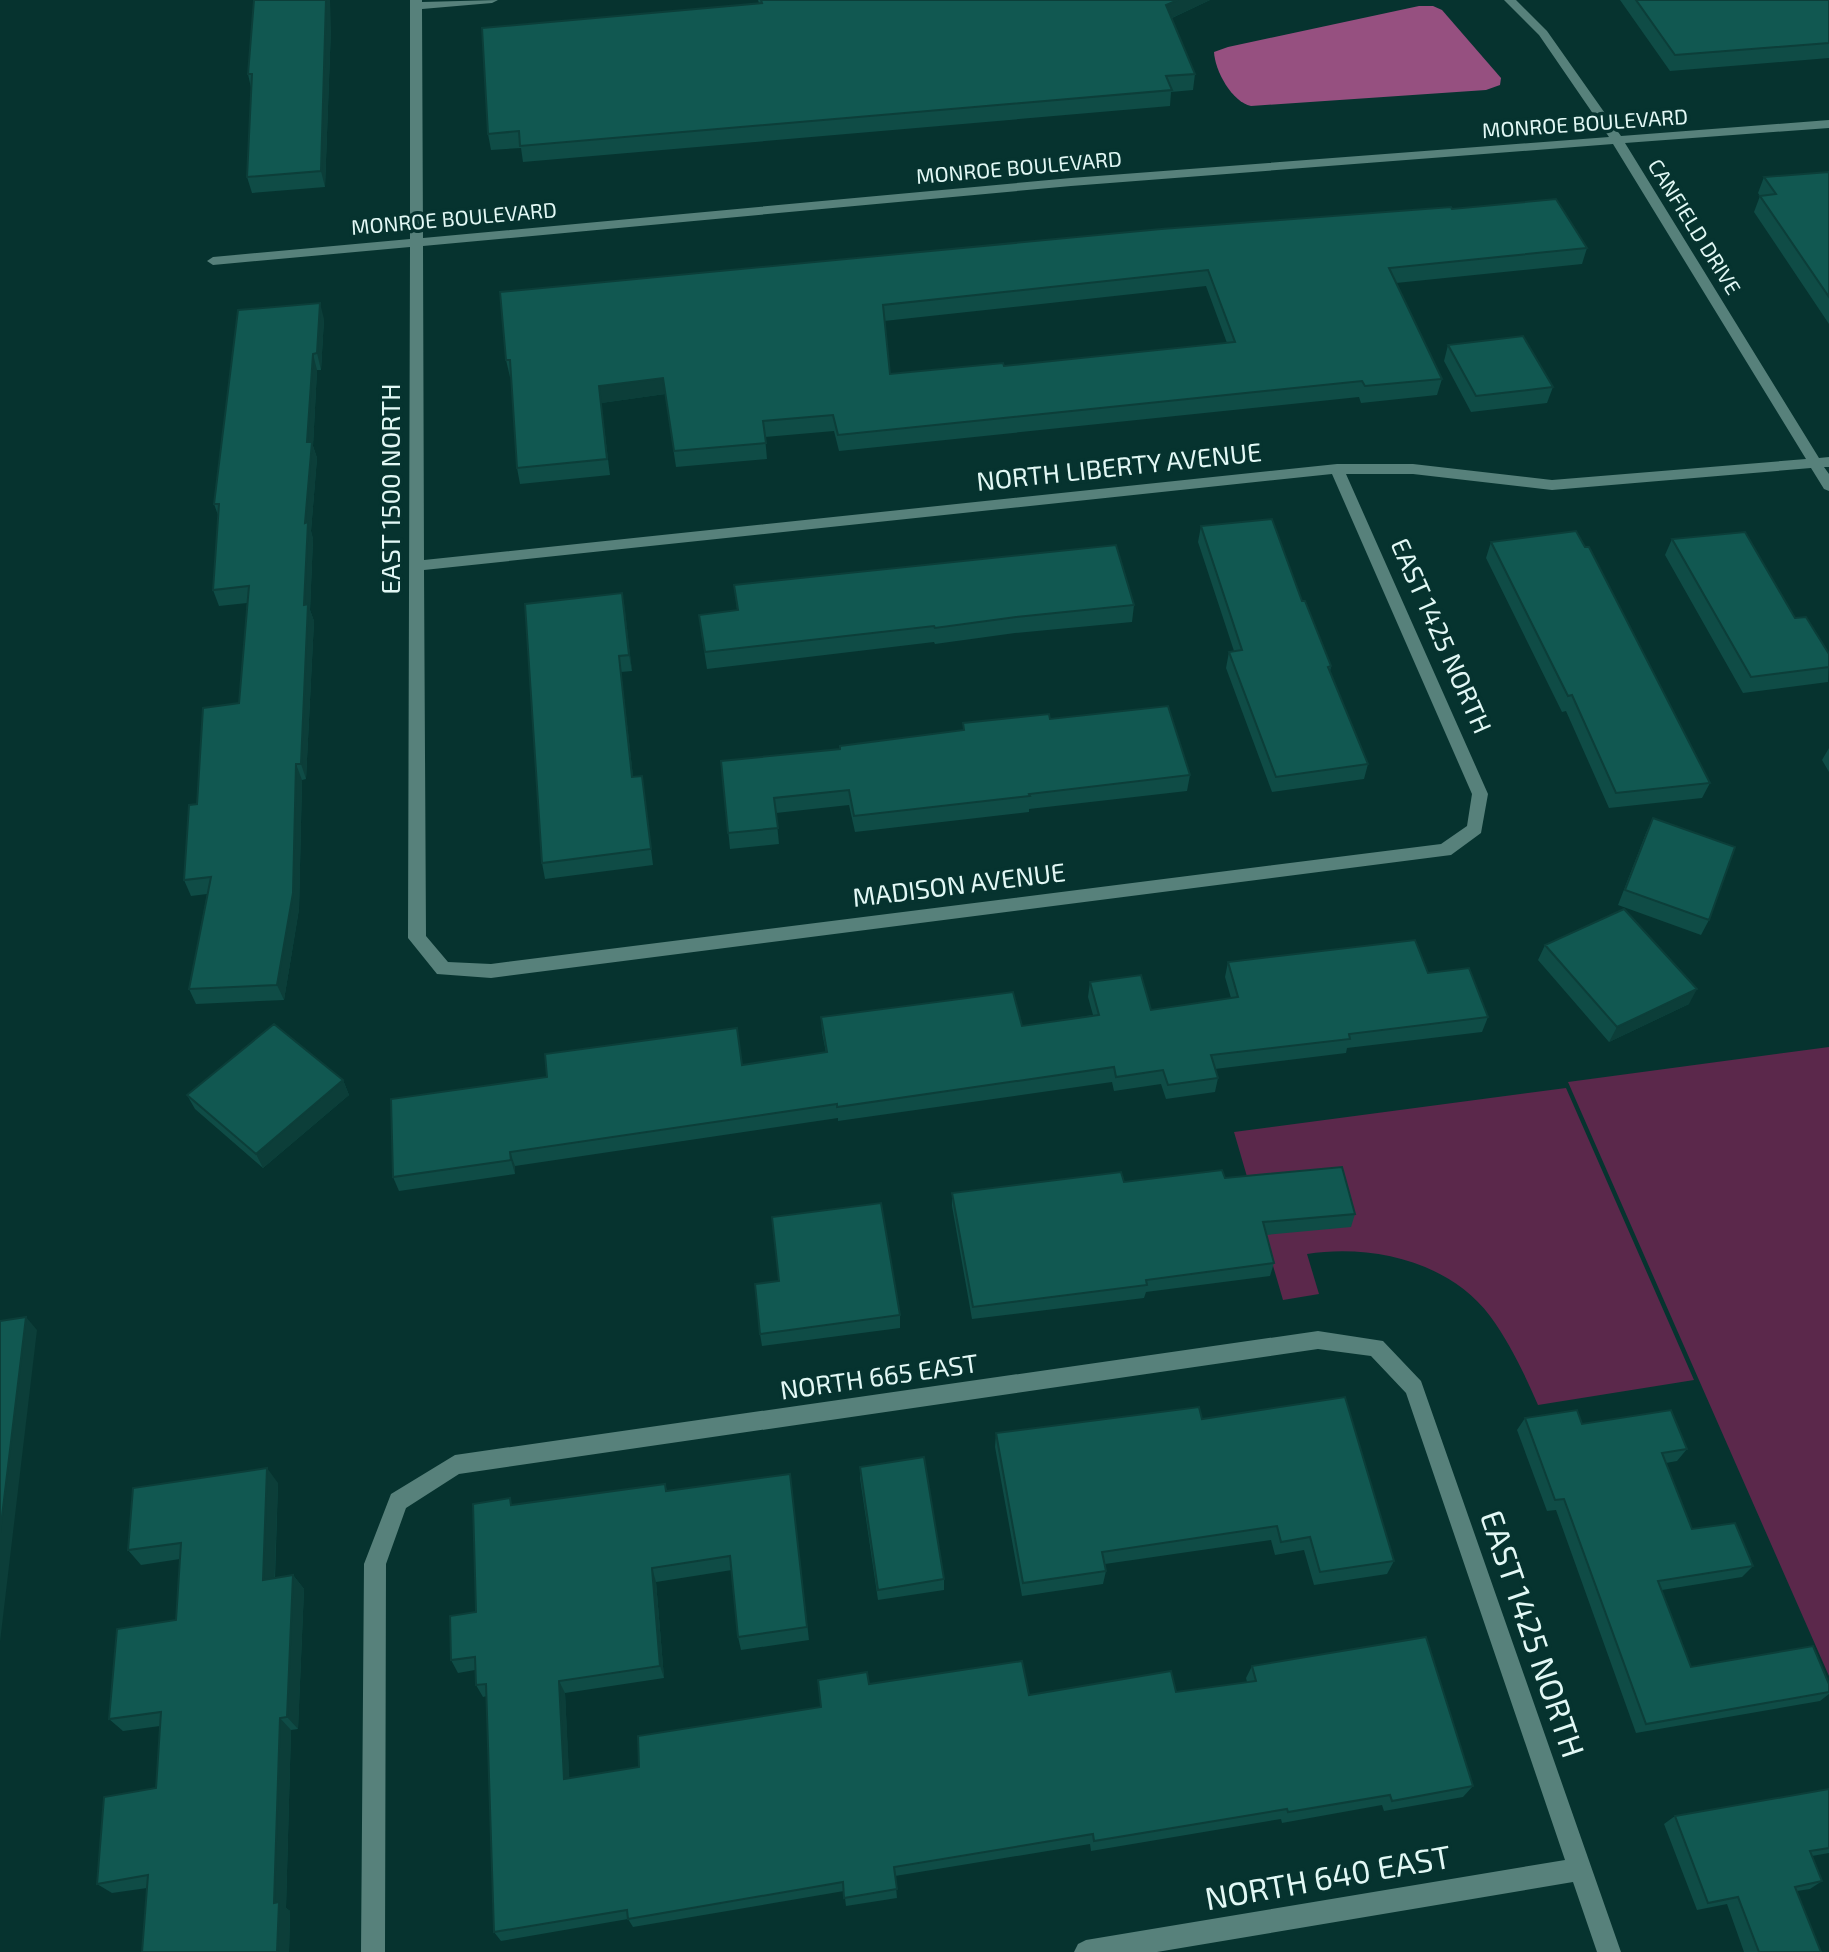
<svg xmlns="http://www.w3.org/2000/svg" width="1829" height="1952" viewBox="0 0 1829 1952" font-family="'Exo 2',sans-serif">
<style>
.green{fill:#5b284b}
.water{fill:#965080}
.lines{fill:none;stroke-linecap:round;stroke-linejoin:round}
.minor{fill:#57817b;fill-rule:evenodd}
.wall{fill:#0f4c46;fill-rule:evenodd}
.shaded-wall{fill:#0c3e39}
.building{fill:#115851;stroke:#0c3e39;stroke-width:2;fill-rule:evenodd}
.labels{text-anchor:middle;stroke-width:7;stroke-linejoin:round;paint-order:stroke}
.far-street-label{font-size:21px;fill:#e2f8f5;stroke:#06332f}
.street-label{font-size:26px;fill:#e2f8f5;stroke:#06332f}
.near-street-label{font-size:32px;fill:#e2f8f5;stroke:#06332f}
</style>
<rect width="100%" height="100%" fill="#06332f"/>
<path class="green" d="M 1829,1047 L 1829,1676 L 1568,1082 Z
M 1566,1088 L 1694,1380 L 1538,1405 C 1525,1375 1510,1343 1490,1316 C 1449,1261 1371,1244 1307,1254 L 1319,1294 L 1283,1300 L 1234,1132 Z"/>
<path class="water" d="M 1419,6 L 1433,6 L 1442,10 L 1501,78 L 1500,85 L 1486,90 L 1251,106 C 1232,102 1215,71 1214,52 L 1228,47 Z"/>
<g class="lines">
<path class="minor" d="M 410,0 L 422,0 L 422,2 L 498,0 L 492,3 L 422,9 L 423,238 L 1071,178 L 1609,137 L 1539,35 L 1504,0 L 1516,0 L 1547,31 L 1621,136 L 1829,120 L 1829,128 L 1625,143 L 1819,458 L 1829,457 L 1829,467 L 1824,467 L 1829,474 L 1829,491 L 1824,489 L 1811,468 L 1552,490 L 1413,474 L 1346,474 L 1488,794 L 1481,833 L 1451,855 L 491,978 L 437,974 L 408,938 L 410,247 L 213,265 L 207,261 L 213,257 L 410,239 ZM 1613,144 L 1806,459 L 1552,480 L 1413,464 L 1337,464 L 424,560 L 423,246 L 1071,186 ZM 1332,474 L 1472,794 L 1467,826 L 1441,844 L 491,964 L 448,962 L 426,936 L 424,570 Z
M 1318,1331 L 1383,1341 L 1421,1381 L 1621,1952 L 1597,1952 L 1573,1882 L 1157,1952 L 1074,1952 L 1078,1944 L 1086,1940 L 1565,1860 L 1406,1393 L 1371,1356 L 1318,1349 L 459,1474 L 406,1508 L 386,1564 L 385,1952 L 361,1952 L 364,1564 L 391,1494 L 455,1455 Z"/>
</g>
<path class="wall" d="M 758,0 L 1210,0 L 1172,18 L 1195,74 L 1193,90 L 1171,92 L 1170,106 L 523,162 L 521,148 L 491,150 L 488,134 L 759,3 Z
M 1620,0 L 1829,0 L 1829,58 L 1670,71 Z
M 331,27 L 325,187 L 252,193 L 247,177 L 251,88 L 248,74 Z
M 1829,172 L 1829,324 L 1754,212 L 1760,196 L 1758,193 L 1764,177 Z
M 1452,209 L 1587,248 L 1582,264 L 1396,283 L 1442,379 L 1437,395 L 1361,403 L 1359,397 L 839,451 L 834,431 L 765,437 L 767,459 L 676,467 L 665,394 L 601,403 L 610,475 L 520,484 L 517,468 L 511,377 L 510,377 L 506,360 ZM 1206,286 L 1227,343 L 1004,366 L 890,374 L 884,321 Z
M 324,319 L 321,370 L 317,370 L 313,446 L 317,458 L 311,531 L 313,539 L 310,610 L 314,621 L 306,779 L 302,780 L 299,909 L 284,1000 L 196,1004 L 189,989 L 207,894 L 191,896 L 184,880 L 239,703 L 247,603 L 219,606 L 213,590 L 218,515 L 214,504 Z
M 1448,345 L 1553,387 L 1547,403 L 1471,412 L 1444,361 Z
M 1201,526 L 1302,601 L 1331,666 L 1330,672 L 1368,764 L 1364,779 L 1272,792 L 1226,668 L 1229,652 L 1234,651 L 1198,542 Z
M 1672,539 L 1795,618 L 1829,654 L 1828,682 L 1743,693 L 1665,555 Z
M 1491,542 L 1710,783 L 1702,798 L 1609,808 L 1566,711 L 1562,712 L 1486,558 Z
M 734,585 L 1134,605 L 1132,622 L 1015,633 L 935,644 L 934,642 L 707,669 L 701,631 L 737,610 Z
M 622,593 L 632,671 L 621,672 L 633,777 L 642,776 L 653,865 L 545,879 L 542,863 Z
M 1050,719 L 1190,775 L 1187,791 L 1029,809 L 1029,812 L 855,832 L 849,805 L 776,813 L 779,844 L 730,849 L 721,761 L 840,749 L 963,730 L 963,723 Z
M 1829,748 L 1829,772 L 1822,760 Z
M 1653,818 L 1709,920 L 1701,935 L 1618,905 L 1646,833 Z
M 1545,945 L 1689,1004 L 1609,1042 L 1538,960 Z
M 1228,962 L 1428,973 L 1488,1017 L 1482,1032 L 1347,1048 L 1346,1053 L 1215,1069 L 1218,1078 L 1215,1092 L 1166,1099 L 1161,1084 L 1114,1091 L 1112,1082 L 838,1121 L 838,1118 L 515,1166 L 515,1174 L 399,1191 L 393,1177 L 742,1065 L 826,1053 L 822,1032 L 821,1017 L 1022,1026 L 1093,1015 L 1088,997 L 1090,982 L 1151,1010 L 1231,998 L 1225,977 Z
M 343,1080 L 349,1095 L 263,1168 L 195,1109 L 187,1095 Z
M 1225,1178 L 1355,1214 L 1351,1227 L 1266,1235 L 1274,1263 L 1270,1276 L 1146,1292 L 1144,1298 L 972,1319 L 952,1206 L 952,1193 Z
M 900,1315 L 900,1328 L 762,1346 L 760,1334 Z
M 1525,1418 L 1582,1424 L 1687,1449 L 1677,1461 L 1666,1463 L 1692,1529 L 1753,1566 L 1742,1577 L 1662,1590 L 1691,1667 L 1829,1684 L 1829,1694 L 1820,1701 L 1636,1733 L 1556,1510 L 1547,1511 L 1517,1430 Z
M 1202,1419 L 1394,1561 L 1387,1574 L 1314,1585 L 1304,1550 L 1275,1555 L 1271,1540 L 1105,1564 L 1106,1571 L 1103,1584 L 1022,1596 L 995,1447 L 996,1433 Z
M 860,1467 L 944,1579 L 944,1590 L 878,1600 L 860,1478 Z
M 790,1474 L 809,1640 L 741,1650 L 738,1637 L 732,1570 L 656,1582 L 664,1678 L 565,1693 L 569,1778 L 639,1767 L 821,1707 L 869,1684 L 1029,1695 L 1176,1692 L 1247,1682 L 1246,1678 L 1252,1666 L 1473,1786 L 1463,1797 L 1384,1811 L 1382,1805 L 1282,1823 L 1281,1819 L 1091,1851 L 1090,1844 L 895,1876 L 897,1898 L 846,1906 L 844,1891 L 633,1927 L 628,1919 L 501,1941 L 494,1932 L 487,1696 L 483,1697 L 476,1685 L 475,1670 L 458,1673 L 451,1660 L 476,1612 L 513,1505 L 665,1484 L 667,1491 Z
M 278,1483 L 275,1578 L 293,1575 L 304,1589 L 298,1729 L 291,1730 L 286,1908 L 290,1911 L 289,1952 L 142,1952 L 147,1888 L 112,1893 L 97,1884 L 156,1788 L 160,1726 L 123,1731 L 109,1719 L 176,1620 L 180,1559 L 141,1565 L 128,1550 Z
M 1829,1789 L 1829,1853 L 1812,1856 L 1822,1881 L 1810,1889 L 1797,1891 L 1821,1952 L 1744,1952 L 1727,1904 L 1697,1910 L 1664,1824 L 1675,1816 Z"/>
<path class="shaded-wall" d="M 326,0 L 330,0 L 331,27 L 325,187 L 321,171 Z
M 1178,0 L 1210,0 L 1165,21 L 1166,5 Z
M 320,303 L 324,319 L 321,370 L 317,353 Z
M 313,354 L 317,370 L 313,446 L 317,458 L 311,531 L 313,539 L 310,610 L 314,621 L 306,779 L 301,764 L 307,442 Z
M 663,378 L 665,394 L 601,403 L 610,475 L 599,386 Z
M 622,593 L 625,609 L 632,671 L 629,655 Z
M 619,656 L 621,672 L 635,793 L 632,777 Z
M 296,764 L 302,780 L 299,909 L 284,1000 L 277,985 Z
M 1697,989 L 1689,1004 L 1609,1042 L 1617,1027 Z
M 343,1080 L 349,1095 L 263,1168 L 256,1154 Z
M 510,1152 L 515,1166 L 515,1174 L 511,1160 Z
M 26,1317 L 37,1330 L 0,1642 L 0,1533 Z
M 267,1468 L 278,1483 L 274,1593 L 263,1580 Z
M 652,1568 L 656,1582 L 664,1678 L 660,1666 Z
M 293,1575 L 304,1589 L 298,1729 L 287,1717 Z
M 559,1681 L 565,1693 L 570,1790 L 564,1779 Z
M 280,1718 L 291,1730 L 286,1908 L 290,1911 L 289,1952 L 277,1952 L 274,1903 Z"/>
<path class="building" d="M 254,0 L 326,0 L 321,171 L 247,177 L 252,74 L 248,74 Z
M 761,0 L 1178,0 L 1166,5 L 1195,74 L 1166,76 L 1172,90 L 520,146 L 519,131 L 488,134 L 482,28 L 762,3 Z
M 1636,0 L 1829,0 L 1829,43 L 1675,55 Z
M 1829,172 L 1829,297 L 1760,196 L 1776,194 L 1764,177 Z
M 1556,199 L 1587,248 L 1389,268 L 1442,379 L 1365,386 L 1362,381 L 838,435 L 833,415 L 763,421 L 766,443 L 674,451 L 663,378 L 599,386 L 607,459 L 517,468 L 510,360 L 506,360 L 500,292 L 1161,229 L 1451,207 L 1452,209 ZM 1208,270 L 1235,342 L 1004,366 L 1003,363 L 890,374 L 883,305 Z
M 320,303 L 317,353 L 313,354 L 307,442 L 312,442 L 305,523 L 308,522 L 304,605 L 308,604 L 301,764 L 296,764 L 293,893 L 277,985 L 189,989 L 211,877 L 184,880 L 189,805 L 197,804 L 203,708 L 239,703 L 249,586 L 213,590 L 219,504 L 214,504 L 238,310 Z
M 1523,336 L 1553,387 L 1476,396 L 1448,345 Z
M 1272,519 L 1302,601 L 1305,601 L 1331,666 L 1328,667 L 1368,764 L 1276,777 L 1229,652 L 1242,650 L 1201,526 Z
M 1576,531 L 1585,547 L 1589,547 L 1710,783 L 1616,793 L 1572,695 L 1568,696 L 1491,542 Z
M 1745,532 L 1795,618 L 1806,617 L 1829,654 L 1829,667 L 1751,677 L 1672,539 Z
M 1116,545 L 1134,605 L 1016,617 L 935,628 L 934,626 L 705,652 L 699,615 L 738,610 L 734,585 Z
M 622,593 L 629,655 L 619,656 L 632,777 L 642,776 L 651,849 L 542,863 L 525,604 Z
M 1168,706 L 1190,775 L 1029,794 L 1030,796 L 854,816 L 849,790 L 774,798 L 778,828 L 728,833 L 721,761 L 840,749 L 840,746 L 964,730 L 963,723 L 1049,714 L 1050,719 Z
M 1653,818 L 1735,847 L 1709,920 L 1625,890 Z
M 1624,909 L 1697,989 L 1617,1027 L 1545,945 Z
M 1415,940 L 1428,973 L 1469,968 L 1488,1017 L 1349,1034 L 1350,1039 L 1211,1055 L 1218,1078 L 1168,1085 L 1163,1070 L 1116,1077 L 1114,1067 L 837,1107 L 837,1104 L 510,1152 L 511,1160 L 393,1177 L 391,1099 L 547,1077 L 545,1054 L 737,1028 L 742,1065 L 827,1052 L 821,1017 L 1013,992 L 1022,1026 L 1099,1015 L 1090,982 L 1141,975 L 1151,1010 L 1238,997 L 1228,962 Z
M 274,1024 L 343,1080 L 256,1154 L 187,1095 Z
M 1342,1167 L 1355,1214 L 1263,1222 L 1274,1263 L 1146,1280 L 1147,1285 L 973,1307 L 952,1193 L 1121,1172 L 1124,1182 L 1222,1170 L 1225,1178 Z
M 881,1203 L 900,1315 L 760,1334 L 755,1284 L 779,1281 L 772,1217 Z
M 26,1317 L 0,1533 L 0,1321 Z
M 1345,1397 L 1394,1561 L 1320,1572 L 1310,1537 L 1281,1542 L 1277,1526 L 1102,1552 L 1106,1571 L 1023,1583 L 996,1433 L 1199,1407 L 1202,1419 Z
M 1577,1410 L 1582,1424 L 1671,1410 L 1687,1449 L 1662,1453 L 1692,1529 L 1735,1523 L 1753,1566 L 1658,1581 L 1691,1667 L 1813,1646 L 1829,1684 L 1829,1692 L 1646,1724 L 1564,1499 L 1555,1500 L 1525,1418 Z
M 924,1457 L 944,1579 L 878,1590 L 860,1467 Z
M 267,1468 L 263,1580 L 293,1575 L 287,1717 L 280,1718 L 274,1903 L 279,1902 L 277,1952 L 142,1952 L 148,1875 L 97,1884 L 104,1797 L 156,1788 L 161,1712 L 109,1719 L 117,1629 L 176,1620 L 181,1543 L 128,1550 L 133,1488 Z
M 790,1474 L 807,1627 L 738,1637 L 730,1556 L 652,1568 L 660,1666 L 559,1681 L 564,1779 L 639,1767 L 638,1736 L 821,1707 L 818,1680 L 867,1672 L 869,1684 L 1022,1661 L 1029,1695 L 1171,1671 L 1176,1692 L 1256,1681 L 1252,1666 L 1426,1637 L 1473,1786 L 1392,1801 L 1390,1795 L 1288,1812 L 1287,1809 L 1094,1841 L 1093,1834 L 894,1867 L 897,1889 L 844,1898 L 843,1882 L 628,1919 L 627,1910 L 494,1932 L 486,1684 L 476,1685 L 475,1657 L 451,1660 L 450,1616 L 476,1612 L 473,1504 L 510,1498 L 511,1505 L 665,1484 L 666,1491 Z
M 1829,1789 L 1829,1848 L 1810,1851 L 1822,1881 L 1795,1887 L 1821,1952 L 1759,1952 L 1738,1897 L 1708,1903 L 1675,1816 Z"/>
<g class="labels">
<g class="far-street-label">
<text transform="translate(1585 124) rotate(-4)" y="7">MONROE BOULEVARD</text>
<text transform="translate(1019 168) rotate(-5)" y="7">MONROE BOULEVARD</text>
<text transform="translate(454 219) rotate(-5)" y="7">MONROE BOULEVARD</text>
<text transform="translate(1694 227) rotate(58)" y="7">CANFIELD DRIVE</text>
</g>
<g class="street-label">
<text transform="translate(1119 467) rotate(-6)" y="9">NORTH LIBERTY AVENUE</text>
<text transform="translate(391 489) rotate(-90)" y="9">EAST 1500 NORTH</text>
<text transform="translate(1441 636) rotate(66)" y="9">EAST 1425 NORTH</text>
<text transform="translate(959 885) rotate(-7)" y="9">MADISON AVENUE</text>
<text transform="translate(879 1377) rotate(-8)" y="9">NORTH 665 EAST</text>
</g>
<g class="near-street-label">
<text transform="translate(1532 1634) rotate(71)" y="11">EAST 1425 NORTH</text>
<text transform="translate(1328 1878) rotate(-10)" y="11">NORTH 640 EAST</text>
</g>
</g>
</svg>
